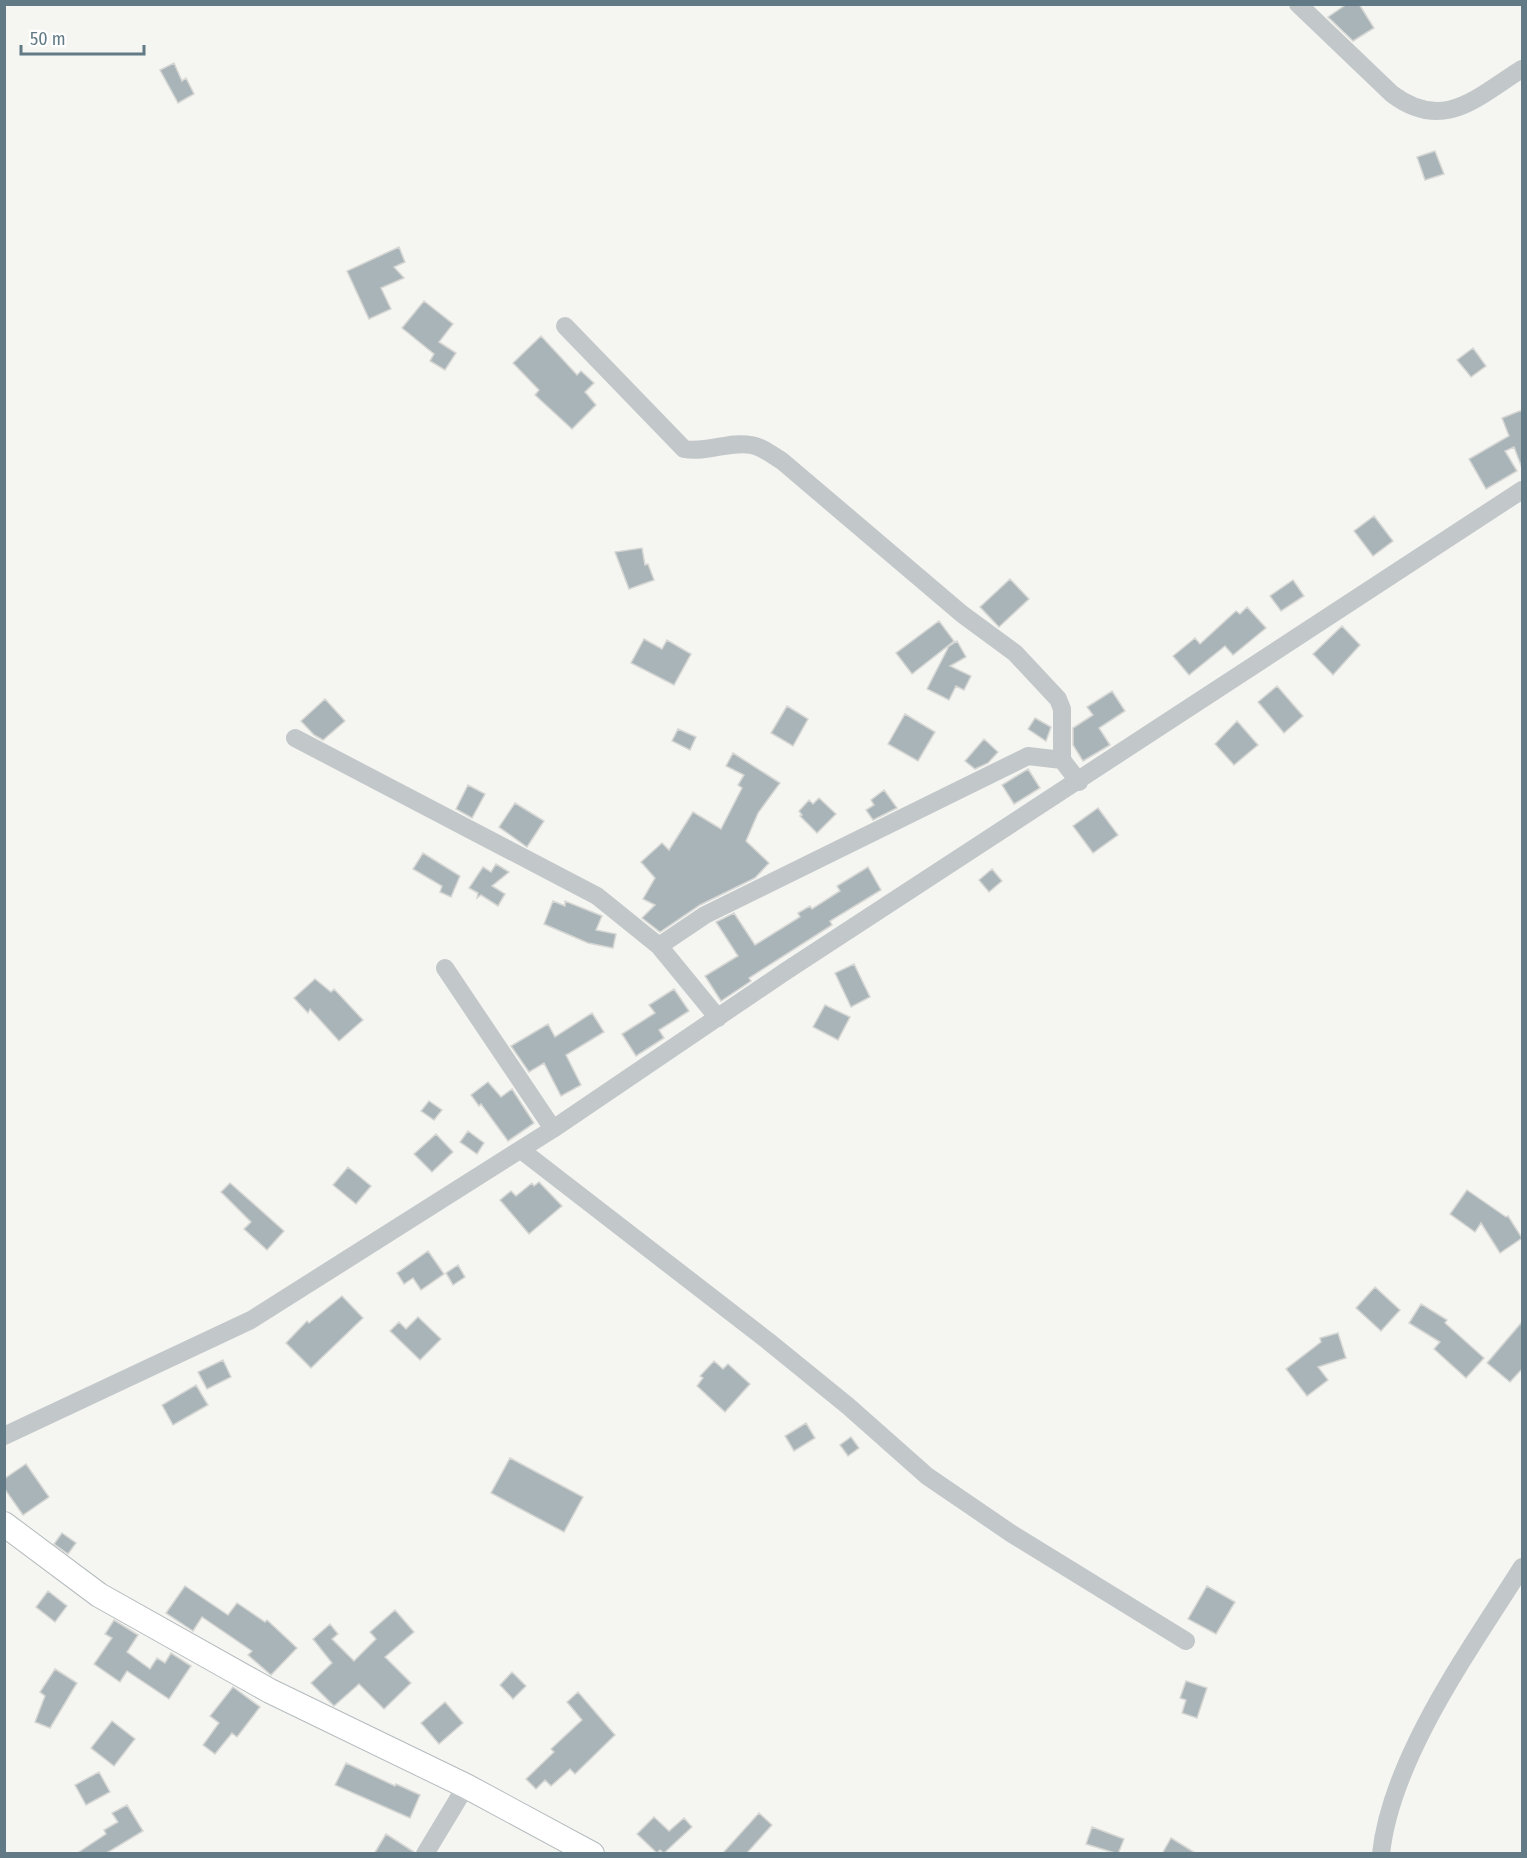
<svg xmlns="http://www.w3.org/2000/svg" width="1527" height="1858" viewBox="0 0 1527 1858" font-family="'Fira Sans Condensed',sans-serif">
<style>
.building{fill:#a8b4b7;stroke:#d6d6d4;stroke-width:1.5}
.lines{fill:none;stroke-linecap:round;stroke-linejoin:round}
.secondary-casing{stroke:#b4bbbe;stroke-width:26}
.minor{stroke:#c2c7ca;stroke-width:18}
.secondary{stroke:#fff;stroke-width:24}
</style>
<rect width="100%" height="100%" fill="#f5f5f1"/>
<path class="building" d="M 1347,4 L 1359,4 L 1374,28 L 1353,41 L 1328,17 Z
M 174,63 L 182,81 L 186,78 L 194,94 L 178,103 L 160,70 Z
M 1435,151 L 1444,174 L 1425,180 L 1417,157 Z
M 399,247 L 405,262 L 394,267 L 404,278 L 381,288 L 391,309 L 369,319 L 347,271 Z
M 424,301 L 453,324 L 439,342 L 456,353 L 445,370 L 430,361 L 434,354 L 402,328 Z
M 541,336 L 577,375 L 581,371 L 594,383 L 585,392 L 596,405 L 572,429 L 535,395 L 539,390 L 513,363 Z
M 1473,348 L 1486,366 L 1471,377 L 1457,360 Z
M 1522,410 L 1522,468 L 1514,447 L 1505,451 L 1517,471 L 1486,489 L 1469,459 L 1509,436 L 1502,418 Z
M 1374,516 L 1393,541 L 1373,556 L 1354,531 Z
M 642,548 L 645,565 L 648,564 L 654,580 L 629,589 L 615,552 Z
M 1010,579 L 1029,599 L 999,627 L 980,607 Z
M 1293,580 L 1304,596 L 1281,611 L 1270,596 Z
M 1247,607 L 1266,628 L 1233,655 L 1225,646 L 1189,675 L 1173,656 L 1195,638 L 1200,644 L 1236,611 L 1240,614 Z
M 939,621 L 954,641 L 912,674 L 896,653 Z
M 1342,626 L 1360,645 L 1333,675 L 1313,654 Z
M 644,639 L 662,649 L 667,640 L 691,654 L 674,685 L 631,663 Z
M 957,641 L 966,657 L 950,666 L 971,676 L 964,690 L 956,686 L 949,700 L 927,689 L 949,646 Z
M 1277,686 L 1303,716 L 1284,733 L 1258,702 Z
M 1112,691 L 1125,711 L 1099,728 L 1110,745 L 1083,761 L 1073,745 L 1073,728 L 1093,715 L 1087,707 Z
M 325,699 L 345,721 L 323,740 L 314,735 L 301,721 Z
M 787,706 L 808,719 L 793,746 L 771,733 Z
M 905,714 L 935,732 L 918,761 L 888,744 Z
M 1035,718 L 1051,727 L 1046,741 L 1028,729 Z
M 1237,721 L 1258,745 L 1234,765 L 1215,744 Z
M 678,729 L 696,737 L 690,750 L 672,741 Z
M 984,739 L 998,752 L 988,763 L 975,769 L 965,761 Z
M 733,753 L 780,783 L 758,813 L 746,841 L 769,863 L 755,878 L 700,905 L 660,932 L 642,918 L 655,905 L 643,899 L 655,878 L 641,862 L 662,843 L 669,850 L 693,812 L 721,829 L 742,788 L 738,785 L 744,775 L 726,766 Z
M 1028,769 L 1040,788 L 1014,804 L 1002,785 Z
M 468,785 L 485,794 L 472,818 L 456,809 Z
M 884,790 L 897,808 L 873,820 L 866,810 L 874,805 L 871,800 Z
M 819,798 L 836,814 L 817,833 L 800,816 L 802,815 L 799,811 L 809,800 L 813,804 Z
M 515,803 L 544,821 L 527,847 L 499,827 Z
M 1098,808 L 1118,835 L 1093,853 L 1073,826 Z
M 423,853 L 460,876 L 451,897 L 440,892 L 442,886 L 413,869 Z
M 496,864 L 509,872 L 492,886 L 505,894 L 498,906 L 481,895 L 477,898 L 478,893 L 469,888 L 483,867 L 491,872 Z
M 868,867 L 881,890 L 830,921 L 832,925 L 749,978 L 751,981 L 721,1001 L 705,976 L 738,956 L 716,922 L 734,913 L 755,945 L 800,917 L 798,913 L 810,906 L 812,909 L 840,891 L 837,886 Z
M 992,869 L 1002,881 L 989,892 L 979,880 Z
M 553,901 L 565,906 L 565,901 L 602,916 L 596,930 L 616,934 L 613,948 L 588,943 L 544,924 Z
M 854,964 L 870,997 L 851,1007 L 835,973 Z
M 315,979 L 331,992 L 334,989 L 363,1020 L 339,1041 L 310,1009 L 308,1013 L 294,998 Z
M 674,989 L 689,1011 L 659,1030 L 664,1038 L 636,1056 L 622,1034 L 655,1013 L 649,1005 Z
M 825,1005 L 850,1017 L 838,1040 L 813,1027 Z
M 592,1013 L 604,1032 L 566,1055 L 581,1085 L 561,1096 L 544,1063 L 529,1072 L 511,1046 L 548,1024 L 555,1037 Z
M 488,1082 L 501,1097 L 512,1089 L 534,1123 L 508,1141 L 481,1104 L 479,1106 L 471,1095 Z
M 429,1101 L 442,1110 L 434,1120 L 421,1111 Z
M 468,1131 L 484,1143 L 477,1154 L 460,1142 Z
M 436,1134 L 453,1152 L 432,1172 L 414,1154 Z
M 348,1167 L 371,1186 L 356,1204 L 333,1185 Z
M 539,1182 L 562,1206 L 529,1234 L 500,1200 L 511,1191 L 516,1196 L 532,1183 L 534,1186 Z
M 230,1183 L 284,1231 L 267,1250 L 244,1229 L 251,1222 L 221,1192 Z
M 1467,1190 L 1506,1217 L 1508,1216 L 1522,1238 L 1500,1253 L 1481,1223 L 1475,1232 L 1450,1214 Z
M 428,1251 L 444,1274 L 421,1290 L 413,1278 L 404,1284 L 397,1273 Z
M 458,1265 L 465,1277 L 453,1285 L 446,1273 Z
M 1375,1287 L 1400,1310 L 1381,1331 L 1356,1308 Z
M 342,1296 L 363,1318 L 311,1368 L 286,1343 L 307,1321 L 309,1323 Z
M 1421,1304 L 1447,1320 L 1445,1323 L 1484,1358 L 1466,1378 L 1434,1349 L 1440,1342 L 1409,1323 Z
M 418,1317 L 441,1339 L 420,1360 L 390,1331 L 399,1322 L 406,1329 Z
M 1522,1322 L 1522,1369 L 1510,1382 L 1487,1363 Z
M 1338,1333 L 1346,1358 L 1318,1367 L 1328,1380 L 1307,1396 L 1286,1369 L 1321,1342 L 1320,1338 Z
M 223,1360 L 231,1377 L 207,1389 L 198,1372 Z
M 714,1361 L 723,1369 L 728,1364 L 750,1384 L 725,1412 L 697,1386 L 703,1378 L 700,1376 Z
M 196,1385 L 208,1405 L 173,1425 L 162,1405 Z
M 806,1423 L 815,1438 L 794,1451 L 785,1436 Z
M 851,1437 L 859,1448 L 848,1456 L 840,1445 Z
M 510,1458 L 583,1497 L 564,1532 L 491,1493 Z
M 26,1464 L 49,1497 L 23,1515 L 4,1488 L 4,1479 Z
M 62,1533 L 76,1543 L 68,1554 L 54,1544 Z
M 185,1586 L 228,1615 L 237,1603 L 265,1622 L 267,1620 L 297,1648 L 271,1675 L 248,1655 L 252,1651 L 202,1617 L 193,1631 L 166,1613 Z
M 1207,1586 L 1235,1602 L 1216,1634 L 1188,1619 Z
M 48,1591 L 67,1606 L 55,1622 L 36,1607 Z
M 395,1610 L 414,1632 L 385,1657 L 411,1683 L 384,1709 L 359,1684 L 334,1706 L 311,1683 L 332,1663 L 313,1639 L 330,1624 L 338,1634 L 332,1639 L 354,1661 L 376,1639 L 370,1632 Z
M 114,1620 L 138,1635 L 127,1652 L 150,1669 L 157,1658 L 165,1663 L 171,1653 L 191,1666 L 169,1699 L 127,1671 L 120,1682 L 94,1664 L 112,1638 L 105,1634 Z
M 55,1669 L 77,1683 L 50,1728 L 35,1722 L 45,1696 L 40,1692 Z
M 512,1672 L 526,1686 L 513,1699 L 500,1685 Z
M 1186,1681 L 1207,1688 L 1197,1718 L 1182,1713 L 1186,1700 L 1180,1698 Z
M 233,1687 L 260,1707 L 237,1737 L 232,1733 L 215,1754 L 203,1745 L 219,1723 L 210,1716 Z
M 578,1692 L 615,1735 L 575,1774 L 570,1769 L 551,1786 L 545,1780 L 536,1789 L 526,1779 L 554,1752 L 551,1749 L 582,1720 L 567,1702 Z
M 445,1702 L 463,1723 L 439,1744 L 421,1723 Z
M 112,1721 L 135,1739 L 114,1766 L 91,1748 Z
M 346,1763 L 395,1786 L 396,1784 L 420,1795 L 410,1818 L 335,1785 Z
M 99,1772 L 110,1792 L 86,1805 L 75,1785 Z
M 127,1805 L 143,1831 L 105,1854 L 76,1854 L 106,1834 L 104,1830 L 118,1822 L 112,1813 Z
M 759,1813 L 772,1825 L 746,1854 L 722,1854 Z
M 654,1817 L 669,1831 L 684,1818 L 692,1827 L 664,1853 L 660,1850 L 657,1853 L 637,1834 Z
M 1092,1827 L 1124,1839 L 1118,1854 L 1086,1844 Z
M 386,1834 L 414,1852 L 414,1854 L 374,1854 Z
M 1171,1838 L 1197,1854 L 1162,1854 Z"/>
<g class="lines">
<defs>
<path id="secondary" d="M 4,1524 L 99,1595 L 270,1691 L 466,1786 L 592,1854"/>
</defs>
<use href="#secondary" class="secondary-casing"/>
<path class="minor" d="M 1298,4 L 1392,94 C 1444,133 1477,97 1522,69
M 565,326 L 684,449 C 707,453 729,441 751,445 C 763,447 772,455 782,461 L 962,614 L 1015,653 L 1058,699 L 1062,709 L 1062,760
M 295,738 L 597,896 L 659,946 L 705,915 L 1028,756 L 1062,760 L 1079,782
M 659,946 L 718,1018
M 445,968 L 553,1129
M 521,1150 L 768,1341 L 848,1406 L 927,1476 L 1012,1534 L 1186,1641
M 4,1436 L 251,1320 L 553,1129 L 786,971 L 1522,490
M 425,1854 L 466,1786
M 1381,1854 C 1391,1758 1471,1648 1522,1567"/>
<use href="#secondary" class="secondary"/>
</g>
<rect width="1527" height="1858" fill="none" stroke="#617a85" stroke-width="12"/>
<path d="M21 45v9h123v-9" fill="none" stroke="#617a85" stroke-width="3"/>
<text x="30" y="45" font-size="18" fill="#617a85" stroke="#ffffff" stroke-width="4.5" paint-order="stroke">50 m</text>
</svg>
